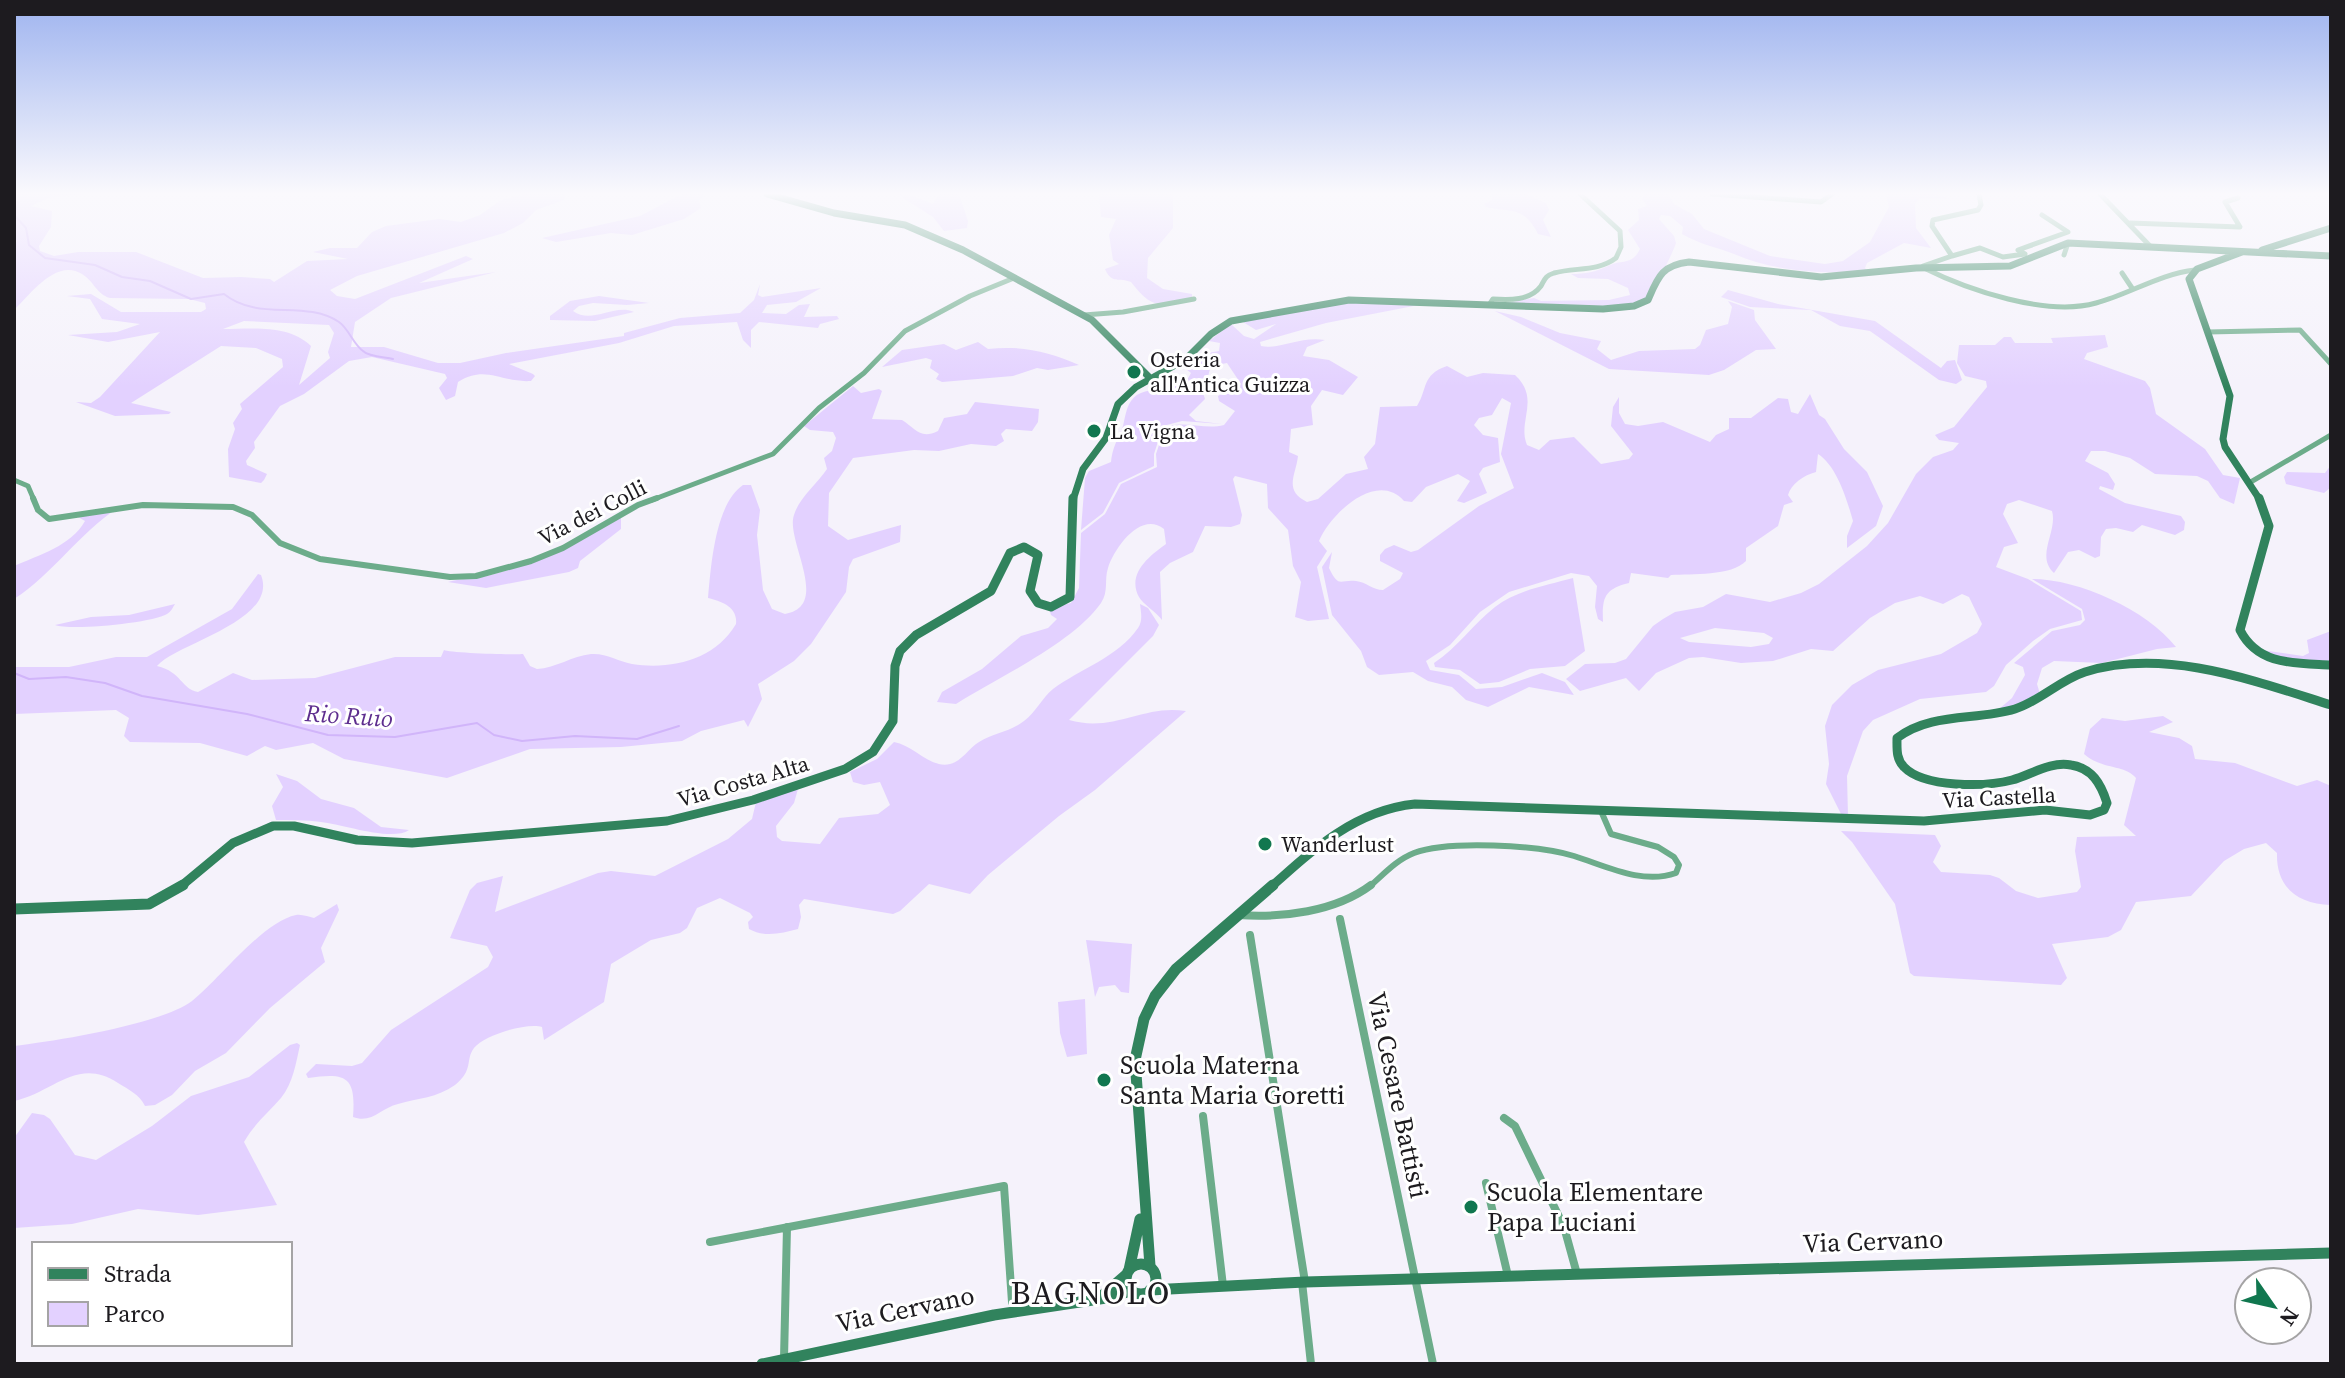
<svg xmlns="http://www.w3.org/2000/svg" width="2345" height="1378" viewBox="0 0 2345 1378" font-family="'Source Serif 4',serif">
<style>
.green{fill:#e3d1ff;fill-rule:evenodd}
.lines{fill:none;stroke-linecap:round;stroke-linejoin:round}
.stream{stroke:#d1b5fa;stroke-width:2}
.street-far2{stroke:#6cac8a;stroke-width:5}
.street-far1{stroke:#6cac8a;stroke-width:6}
.street{stroke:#6cac8a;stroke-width:8}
.secondary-far2{stroke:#31835d;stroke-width:7}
.secondary-far1{stroke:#31835d;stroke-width:9}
.secondary{stroke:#31835d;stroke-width:11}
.poi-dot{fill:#11774f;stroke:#fff;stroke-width:3}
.labels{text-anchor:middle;stroke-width:6;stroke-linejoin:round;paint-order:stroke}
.poi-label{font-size:22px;fill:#1d1b1f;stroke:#fff;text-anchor:start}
.street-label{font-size:22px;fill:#1d1b1f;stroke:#fff}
.water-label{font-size:24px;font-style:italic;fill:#5e2e8f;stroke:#fff}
.near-poi-label{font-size:26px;fill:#1d1b1f;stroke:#fff;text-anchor:start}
.near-street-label{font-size:26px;fill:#1d1b1f;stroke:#fff}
.near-quarter-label{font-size:32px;letter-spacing:2px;fill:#1d1b1f;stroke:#fff}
</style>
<rect width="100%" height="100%" fill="#f5f2fb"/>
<path class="green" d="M 14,194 L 86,194 L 48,198 L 31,206 L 52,211 L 51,227 L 39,246 L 40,251 L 54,256 L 78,252 L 136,252 L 203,278 L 241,277 L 270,279 L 274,282 L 307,261 L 348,259 L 313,252 L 330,248 L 357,248 L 372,232 L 386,226 L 439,219 L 461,222 L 480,215 L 501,200 L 524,194 L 566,194 L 564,200 L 536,210 L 523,223 L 504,233 L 357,276 L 330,290 L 337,296 L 355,299 L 466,256 L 473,259 L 419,283 L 496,272 L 391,298 L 355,322 L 351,347 L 384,347 L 438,363 L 460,363 L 506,353 L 624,336 L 624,333 L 680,318 L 740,313 L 754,300 L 760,284 L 758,295 L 762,297 L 821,288 L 796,302 L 767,305 L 762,313 L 786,314 L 799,305 L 810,304 L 804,317 L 837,316 L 839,319 L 820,324 L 818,328 L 759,322 L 751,330 L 751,348 L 743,340 L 737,322 L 674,326 L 619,343 L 509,364 L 533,374 L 535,376 L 531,381 C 501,383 486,364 458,382 L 455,396 L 446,400 L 439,388 L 447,378 L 445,374 L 372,357 L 349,361 L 304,394 L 280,406 L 254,442 L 255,448 L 246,461 L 247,465 L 267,474 L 264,480 L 261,483 L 229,477 L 228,449 L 235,429 L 233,423 L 242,409 L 240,404 L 283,367 L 282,359 L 256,348 L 221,346 L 131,403 L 171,412 L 169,414 L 115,416 L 76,402 L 91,403 L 100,397 L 160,332 L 108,342 L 68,335 L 117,332 L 140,324 L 102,319 L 90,299 L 67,296 L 91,294 L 121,312 L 201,312 L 206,309 L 205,303 L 189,299 L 110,298 C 96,294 94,281 82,274 C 56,258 30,295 14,310 L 14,245 L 17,241 L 14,238 ZM 244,321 L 329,325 L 334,333 L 328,352 L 330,358 L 299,385 L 311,346 C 288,324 253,329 223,329 Z
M 682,194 L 705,194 L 699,200 L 701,208 L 684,219 L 632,235 L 611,233 L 556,242 L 542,238 L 640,216 Z
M 897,194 L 910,195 L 933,204 L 939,194 L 959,194 L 968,221 L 967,228 L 944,231 L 933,217 Z
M 1099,194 L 1173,194 L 1173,228 L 1148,258 L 1147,278 L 1163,289 L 1192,294 L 1192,298 C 1158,305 1154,311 1131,282 C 1119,277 1112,285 1105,269 L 1119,264 L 1113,260 L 1109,235 L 1116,219 L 1101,217 Z
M 1492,194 L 1525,194 L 1546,203 L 1549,210 L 1543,220 L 1551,237 L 1538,234 C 1523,205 1511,213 1486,207 L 1484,204 L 1492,200 Z
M 1644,194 L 1669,194 L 1674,204 L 1692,214 L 1704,229 L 1770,256 L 1825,264 L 1843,261 L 1870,242 L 1889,207 L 1886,194 L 1935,194 L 1950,199 L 1920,198 L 1915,204 L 1916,228 L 1931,248 L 1904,243 L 1867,263 L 1865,268 L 1868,271 C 1820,274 1777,272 1734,254 C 1716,247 1699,244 1682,234 L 1683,227 L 1670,216 L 1661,215 L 1659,219 L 1674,236 L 1676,243 C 1675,248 1654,291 1652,293 C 1631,317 1538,304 1506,303 L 1534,298 L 1541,301 L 1609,300 L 1630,295 L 1628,288 L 1608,279 L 1578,278 L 1571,274 C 1586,274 1595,272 1608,266 C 1621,259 1632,266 1640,249 L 1628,230 L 1639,220 L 1638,209 L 1647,206 L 1642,199 Z
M 1728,290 L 1778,304 L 1875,321 L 1941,368 L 1947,361 L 1955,360 L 1962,380 L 1956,384 L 1939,380 L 1870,331 L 1840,326 L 1811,310 L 1750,307 L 1721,297 Z
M 599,296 L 649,303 L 627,305 L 593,303 L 579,306 L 573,311 C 592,325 614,303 634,312 L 595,321 L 550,320 L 550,316 L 570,301 Z
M 1728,301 L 1754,310 L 1755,320 L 1776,349 L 1756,350 L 1724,370 L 1709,375 L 1609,369 L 1495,311 L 1521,317 L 1560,333 L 1601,341 L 1597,349 L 1611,360 L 1639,351 L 1695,349 L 1700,345 L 1706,330 L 1728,324 L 1732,307 Z
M 1350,302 L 1424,304 L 1326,323 L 1260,342 L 1261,346 C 1279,350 1300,336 1325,340 L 1307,347 L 1303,356 L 1329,360 L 1358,377 L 1343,395 L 1322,390 L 1311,406 L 1313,425 L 1291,429 L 1289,452 L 1298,456 C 1296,475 1283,490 1307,502 L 1318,499 L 1346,474 L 1368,469 L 1364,457 L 1375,444 L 1380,407 L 1417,406 C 1428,389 1421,375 1447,366 L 1467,377 L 1483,373 L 1515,375 C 1541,399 1517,421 1527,445 L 1539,450 L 1550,440 L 1574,437 L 1601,464 L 1629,459 L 1633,454 L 1611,426 L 1613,407 L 1619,397 L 1619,413 L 1625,424 L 1638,426 L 1663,422 L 1710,442 L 1716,435 L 1729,429 L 1729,418 L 1751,418 L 1778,398 L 1788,399 L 1791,412 L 1798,414 L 1810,394 L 1819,415 L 1825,419 L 1844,449 L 1867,472 L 1883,506 L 1876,526 L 1847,548 L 1847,536 L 1853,521 C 1847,500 1837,466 1818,454 L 1816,472 C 1804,475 1791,484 1788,495 L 1793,502 L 1784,505 L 1778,526 L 1746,548 L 1746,561 C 1732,576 1691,574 1671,575 L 1668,578 L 1631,573 L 1629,583 C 1604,589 1602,598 1603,622 L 1598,619 L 1595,607 L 1597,586 L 1589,576 L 1571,573 L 1509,592 L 1480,612 L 1450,645 L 1426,661 L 1430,670 L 1459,675 L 1476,689 L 1502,687 L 1542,673 L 1565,682 L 1574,695 L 1529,687 L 1488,707 L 1466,700 L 1452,687 L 1428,681 L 1413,672 L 1379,675 L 1367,667 L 1361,651 L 1332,615 L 1322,567 L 1332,552 L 1329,568 C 1339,589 1340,579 1356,581 C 1366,582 1373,590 1383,590 L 1400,579 L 1403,573 L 1380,561 L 1380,555 L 1385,549 L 1394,545 L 1411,552 L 1418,550 L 1479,506 L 1514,488 L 1501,454 L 1511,403 L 1502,398 L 1492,415 L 1479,418 L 1474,425 L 1483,435 L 1498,438 L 1500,462 L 1483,468 L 1479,474 L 1487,493 L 1464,503 L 1457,501 L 1470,481 L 1458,474 L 1426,487 L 1412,502 L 1404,501 C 1377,470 1331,513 1319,541 L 1327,551 L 1317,567 L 1329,619 L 1308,621 L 1295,617 L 1301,582 L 1293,566 L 1288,530 L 1268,508 L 1267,484 L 1235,476 L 1233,479 L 1242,515 L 1240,524 L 1231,527 L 1205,526 L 1193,552 L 1170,563 L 1160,572 L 1162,620 C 1156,612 1143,604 1139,597 C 1126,573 1151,555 1166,544 L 1164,529 C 1141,511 1115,547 1108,568 C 1104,580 1109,591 1101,603 C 1073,643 999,677 956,704 L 937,702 L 942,692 L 982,669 L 1021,636 L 1048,628 L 1057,619 L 1051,615 L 1049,608 L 1071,603 L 1079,588 L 1081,533 L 1105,514 L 1121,484 L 1157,467 L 1156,454 L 1165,427 C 1185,420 1204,430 1224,425 L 1235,411 L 1219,401 L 1218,396 L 1225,392 L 1234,392 L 1241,384 L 1227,363 L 1211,366 L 1203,393 L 1205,399 L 1189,415 L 1196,421 L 1222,424 L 1182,421 L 1163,426 L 1154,454 L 1154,466 L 1119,483 L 1103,513 L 1081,530 L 1085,478 L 1089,471 L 1111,462 C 1112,449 1118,438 1123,426 C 1125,418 1126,408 1131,401 C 1144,381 1180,398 1191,373 L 1182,366 L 1197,355 L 1219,351 L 1220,343 L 1209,341 L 1231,324 L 1244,336 L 1254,339 L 1276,324 L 1256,330 L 1243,322 Z
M 2105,335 L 2108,347 L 2087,353 L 2084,359 L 2145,381 L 2150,388 L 2156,414 L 2205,449 L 2223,475 L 2240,478 L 2234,504 L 2220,498 L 2208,481 L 2197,476 L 2155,474 L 2130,458 L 2105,451 L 2091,451 L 2085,461 L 2108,473 L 2115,484 L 2113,490 L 2100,486 L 2099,489 L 2125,503 L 2181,516 L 2185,522 L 2184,530 L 2175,535 L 2142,525 L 2133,532 L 2116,528 L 2106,529 L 2101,537 L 2100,556 L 2095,558 L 2079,550 L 2068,552 L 2054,573 C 2035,556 2058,531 2052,511 L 2019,500 L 2007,504 L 2003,514 L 2018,543 L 2004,547 L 1996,567 L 2028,579 L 2081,611 L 2082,620 L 2050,629 L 2033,641 L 2006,665 L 1994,686 L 1986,692 L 1920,699 L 1873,720 L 1863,731 L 1847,776 L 1848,816 L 1842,816 L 1826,784 L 1829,764 L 1825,726 L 1832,705 L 1852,685 L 1878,670 L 1941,654 L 1977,633 L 1982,624 L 1969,597 L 1962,594 L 1943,604 L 1920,596 L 1895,603 L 1870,618 L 1833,651 L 1811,649 L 1773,661 L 1741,663 L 1703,657 L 1689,658 L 1656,673 L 1639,691 L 1626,678 L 1580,691 L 1566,679 L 1585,664 L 1615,663 L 1626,659 L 1653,626 L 1663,619 L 1675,612 L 1703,607 L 1726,594 L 1770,602 L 1801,593 L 1819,584 L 1867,546 L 1888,523 L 1916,474 L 1933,457 L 1953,450 L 1959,443 L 1939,440 L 1935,435 L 1954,427 L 1987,387 L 1986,381 L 1965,376 L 1957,363 L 1959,345 L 1995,345 L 2004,337 L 2011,337 L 2015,343 L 2053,343 L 2051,338 ZM 1715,628 L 1764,633 L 1773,638 L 1769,644 L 1751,647 L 1689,642 L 1680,638 Z
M 978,342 L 988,349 C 1021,345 1050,352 1079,365 L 1048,370 L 1037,368 L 1013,376 L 942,382 L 936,379 L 939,374 L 930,368 L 932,360 L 926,358 L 882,367 L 902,350 L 944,344 L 956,350 Z
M 853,386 L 861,393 L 879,389 L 882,391 L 872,419 L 902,420 C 915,428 920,440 938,431 L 944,418 L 967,414 L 975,402 L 1039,409 L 1038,422 L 1032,431 L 1006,429 L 1001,434 L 1004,441 L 996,446 L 971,444 L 939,451 L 914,450 L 853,458 L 829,493 L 828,526 L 848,540 L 901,525 L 900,542 L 853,559 L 849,567 L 846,592 L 811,644 L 794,661 L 758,684 L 762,699 L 748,727 L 744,720 L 701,731 L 682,741 L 621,747 L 530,749 L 447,778 L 344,759 L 313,743 L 276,750 L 265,746 L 247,756 L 200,743 L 130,742 L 124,736 L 129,718 L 116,710 L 14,714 L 14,667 L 69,667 L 116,657 L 147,657 L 232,609 L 258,574 L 261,575 C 279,621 177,643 157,666 C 182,672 181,689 198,692 L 233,673 L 252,680 L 315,678 L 395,657 L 441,657 L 444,650 C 449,653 515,655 523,654 L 530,666 L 537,669 C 556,668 572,656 591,654 C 607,653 617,661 632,664 C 671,670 715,660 736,624 C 738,607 721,601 708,598 C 711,566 715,504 743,485 L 751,485 L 760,510 L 757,535 L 763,590 L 772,609 L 785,614 C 832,606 785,540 794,515 C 799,498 817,484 827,469 L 824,458 L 832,451 L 836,438 L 833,432 L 810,430 L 804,426 Z
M 2331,465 L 2331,487 L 2324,493 L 2286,484 L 2284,477 L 2287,472 L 2325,473 Z
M 118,508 C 79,533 53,574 14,599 L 14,566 C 39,555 71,546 85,521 L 78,517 Z
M 621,515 L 621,529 L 580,561 L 578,568 L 569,572 L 486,588 L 448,582 C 461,578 477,579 491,575 C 540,562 579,542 621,515 Z
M 1573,578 L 1585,651 L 1565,666 L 1530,669 L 1499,682 L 1480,684 L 1460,670 L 1435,667 L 1434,663 C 1458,647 1473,624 1495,607 C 1517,590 1548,585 1573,578 Z
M 2032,579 C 2079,579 2147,610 2176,647 L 2157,649 L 2102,663 L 2054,661 L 2042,668 L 2037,684 L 2040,694 L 2023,703 L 1999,709 L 2012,698 L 2025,675 L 2023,667 L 2014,663 L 2052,631 L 2080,625 L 2085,620 L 2082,609 Z
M 175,604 C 173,607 171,612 167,614 C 152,623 71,631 55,625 L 91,617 L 129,615 Z
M 1140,604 L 1148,608 L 1159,625 L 1153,636 L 1069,720 C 1114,733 1143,704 1186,711 L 1095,790 L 1059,816 L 988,875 L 970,894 L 929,884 L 900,911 L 893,914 L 804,899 L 799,905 L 801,917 L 798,929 C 782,933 765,938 749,929 L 748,922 L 753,917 L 750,913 L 720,898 L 697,908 L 687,928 L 680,933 L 651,940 L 611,964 L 604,1002 L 544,1040 L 542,1027 C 528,1022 484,1035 474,1048 C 465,1060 474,1070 455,1085 C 437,1098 418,1098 398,1104 C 381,1108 372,1124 353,1117 C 356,1077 347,1072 308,1078 L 306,1074 L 316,1064 L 352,1066 L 362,1063 L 391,1030 L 488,967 L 493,957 L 487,946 L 450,938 L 470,890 L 477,883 L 503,876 L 495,912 L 598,873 L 611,871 L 655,876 L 728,839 L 752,819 L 756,802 L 798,789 L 794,803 L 776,826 L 777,837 L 782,841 L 820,844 L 839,818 L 878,814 L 890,805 L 880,782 L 864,785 L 853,782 L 850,772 L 877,759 L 894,742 C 913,745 931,769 950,764 C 962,761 969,748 979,742 C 994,733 1010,732 1024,721 C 1036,712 1042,698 1053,689 C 1080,669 1118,657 1138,628 C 1143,620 1141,613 1140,604 Z
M 2331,631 L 2331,663 L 2285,660 L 2261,650 L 2303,656 L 2309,653 L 2307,640 Z
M 2163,716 L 2173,722 L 2149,732 L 2179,738 L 2192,746 L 2195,759 L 2235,763 L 2297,786 L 2317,780 L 2331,786 L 2331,905 C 2297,904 2276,887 2277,853 L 2266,843 L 2244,849 L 2224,861 L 2191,896 L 2136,902 L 2121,930 L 2108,937 L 2052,944 L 2067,978 L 2061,985 L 1914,976 L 1910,973 L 1895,904 L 1852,842 L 1841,831 L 1935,835 L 1941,846 L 1933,862 L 1941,872 L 1990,875 L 1999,878 L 2016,891 L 2038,898 L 2077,892 L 2081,887 L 2075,851 L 2077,837 L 2136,836 L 2124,825 L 2136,778 C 2124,764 2102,770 2084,754 L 2090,729 L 2102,718 L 2125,721 Z
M 276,774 L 297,781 L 321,799 L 354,808 L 381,827 L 409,830 C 392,842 342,824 321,822 C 306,820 291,820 276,820 L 272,806 L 283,787 Z
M 337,904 L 339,910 L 321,948 L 325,962 L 270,1008 L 226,1053 L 195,1071 L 172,1095 L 155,1105 L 145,1106 C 139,1094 129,1090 118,1083 C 77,1056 53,1093 14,1101 L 14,1046 C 56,1041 162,1024 192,1001 C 219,980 262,922 296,915 C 302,914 309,917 314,918 Z
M 1086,940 L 1132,944 L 1129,993 L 1121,992 L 1115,985 L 1099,987 L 1095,997 Z
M 1085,999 L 1087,1054 L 1067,1057 L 1060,1033 L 1058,1002 Z
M 297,1043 L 300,1045 C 296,1063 293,1083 281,1098 C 268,1113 254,1124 244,1142 L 277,1205 L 198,1215 L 138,1209 L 72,1224 L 14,1228 L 14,1138 L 32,1113 L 44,1115 L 50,1119 L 75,1155 L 96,1160 L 152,1126 L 191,1096 L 249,1077 L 290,1045 Z"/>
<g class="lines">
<path class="stream" d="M 14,202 L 18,202 L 15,216 L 26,228 L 29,245 L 45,258 L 95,265 L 122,277 L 150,281 L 191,299 L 224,294 C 259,322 304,299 339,322 C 349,329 353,344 363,351 C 369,357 384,357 393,359
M 14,673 L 29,679 L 66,677 L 105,683 L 142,696 L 247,714 L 328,735 L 395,737 L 477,723 L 494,735 L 522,741 L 575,736 L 637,739 L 679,726"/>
<path class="street-far2" d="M 1712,194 L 1821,202 L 1832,194
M 2100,194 L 2150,246
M 2130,223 L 2240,227 L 2225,202 L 2238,198
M 2025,254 L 2018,250 L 2068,232 L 2042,215
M 2064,255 L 2068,243
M 1952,256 L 1980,248 L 2003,257 L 2025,254
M 1923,266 L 1952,256 L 1932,226 L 1933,220 L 1978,210 L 1981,205 L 1979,194
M 1924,268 C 1968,290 2047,317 2096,303 C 2130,294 2159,274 2195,270
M 2122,273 L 2132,288
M 1489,305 L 1493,299 C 1509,300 1530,301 1541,286 C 1545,279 1545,276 1554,273 C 1576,267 1597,272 1616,258 L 1621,247 L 1620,231 L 1580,194
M 1084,315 L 1123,312 L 1194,299
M 2208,332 L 2300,330 L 2331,364
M 14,480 L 28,486 L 34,500
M 2249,483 L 2331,435
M 652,500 L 773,454 L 819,408 L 864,373 L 905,331 L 970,296 L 1014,278"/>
<path class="street-far1" d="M 33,498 L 38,510 L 49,519 L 143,505 L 233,507 L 252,515 L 280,543 L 320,559 L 450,577 L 476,576 L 531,561 L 563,548 L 638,505 L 657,498
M 1369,887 C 1383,875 1396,860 1414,853 C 1449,840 1538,845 1574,856 C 1606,866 1642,885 1676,873 L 1679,865 L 1674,857 L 1658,847 L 1611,834 L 1601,811"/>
<path class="street" d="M 1238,915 C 1282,918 1335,912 1371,885
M 1340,919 L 1433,1364
M 1250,935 L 1305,1282
M 1203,1116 L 1223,1286
M 1504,1118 L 1515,1126 L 1564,1227 L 1577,1274
M 1486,1183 L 1508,1276
M 710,1242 L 1004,1186 L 1012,1302
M 1302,1282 L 1311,1364
M 784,1359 L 787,1227"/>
<path class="secondary-far2" d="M 767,194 L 834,213 L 905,225 L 963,250 L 1092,320 L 1150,378
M 2262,250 L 2331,228
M 2242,252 L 2197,269 L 2189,279 L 2230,396 L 2223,439 L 2225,447 L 2260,500
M 1073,500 L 1083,469 L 1106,438 L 1118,404 L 1136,387 L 1186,359 L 1211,334 L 1231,321 L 1349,300 L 1603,309 L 1634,306 L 1648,300 C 1658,277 1662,265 1689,262 L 1821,277 L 1916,268 L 2010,266 L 2068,243 L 2331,256"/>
<path class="secondary-far1" d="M 2259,498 L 2269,526 L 2240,630 C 2258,666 2296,663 2331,665
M 180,887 L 233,843 L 273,826 L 294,826 L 357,840 L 412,843 L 667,821 L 753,800 L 845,769 L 873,752 L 893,721 L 895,666 L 900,651 L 916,635 L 991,591 L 1010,553 L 1024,547 L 1038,555 L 1030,591 L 1038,603 L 1051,607 L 1070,597 L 1073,498
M 1271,887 C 1313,849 1356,810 1415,804 L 1924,821 L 2045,810 L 2090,815 L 2104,810 L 2107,803 C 2101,784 2092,768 2071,765 C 2050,761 2031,775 2012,780 C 1986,787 1924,788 1904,767 C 1896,759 1897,749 1897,738 C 1932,712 1975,721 2015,709 C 2040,701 2060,680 2085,672 C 2165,647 2255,681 2331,705"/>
<path class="secondary" d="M 14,909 L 149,904 L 183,885
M1126 1279a15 15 0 1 1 30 0a15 15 0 1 1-30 0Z
M 1150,1266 L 1135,1060 L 1144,1019 L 1155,996 L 1176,969 L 1273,885
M 1129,1270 L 1140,1219
M 1150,1290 L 1305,1282 L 2331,1253
M 1103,1295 L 1127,1274
M 762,1364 L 994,1315 L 1106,1298 L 1131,1291"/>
</g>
<linearGradient id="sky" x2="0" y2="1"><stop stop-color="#9fb4ef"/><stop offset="0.5" stop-color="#faf9fd"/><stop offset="1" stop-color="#faf9fd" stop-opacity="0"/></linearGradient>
<rect width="2345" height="387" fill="url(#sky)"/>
<g class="poi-dot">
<circle cx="1134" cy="372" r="8"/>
<circle cx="1094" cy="431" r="8"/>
<circle cx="1265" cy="844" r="8"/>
<circle cx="1104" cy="1080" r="8"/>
<circle cx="1471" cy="1207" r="8"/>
</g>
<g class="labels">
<g class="poi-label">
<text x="1150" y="367">Osteria<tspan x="1150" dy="25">all'Antica Guizza</tspan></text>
<text x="1110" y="439">La Vigna</text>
<text x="1281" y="852">Wanderlust</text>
</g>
<g class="street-label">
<text transform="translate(592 512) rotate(-27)" y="8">Via dei Colli</text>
<text transform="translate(743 781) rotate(-16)" y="8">Via Costa Alta</text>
<text transform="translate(1999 797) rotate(-3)" y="8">Via Castella</text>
</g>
<g class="water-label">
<text transform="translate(349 716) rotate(4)" y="8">Rio Ruio</text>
</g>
<g class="near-poi-label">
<text x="1120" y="1074">Scuola Materna<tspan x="1120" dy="30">Santa Maria Goretti</tspan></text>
<text x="1487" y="1201">Scuola Elementare<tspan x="1487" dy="30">Papa Luciani</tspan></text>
</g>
<g class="near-street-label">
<text transform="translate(1398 1095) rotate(78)" y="9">Via Cesare Battisti</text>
<text transform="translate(1873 1241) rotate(-2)" y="9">Via Cervano</text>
<text transform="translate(905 1309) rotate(-12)" y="9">Via Cervano</text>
</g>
<g class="near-quarter-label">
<text x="1091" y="1304">BAGNOLO</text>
</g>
</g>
<rect width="2345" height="1378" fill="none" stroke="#1d1b1f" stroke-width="32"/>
<rect x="32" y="1242" width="260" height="104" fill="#ffffff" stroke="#a5a4a5" stroke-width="2"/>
<rect x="48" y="1268" width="40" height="12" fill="#31835d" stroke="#a5a4a5" stroke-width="2"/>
<text x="104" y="1282" font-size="24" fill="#1d1b1f">Strada</text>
<rect x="48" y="1302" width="40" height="24" fill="#e3d1ff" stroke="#a5a4a5" stroke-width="2"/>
<text x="104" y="1322" font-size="24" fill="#1d1b1f">Parco</text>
<g transform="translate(2273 1306) rotate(124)"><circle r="38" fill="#ffffff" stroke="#a5a4a5" stroke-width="2"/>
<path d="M0-6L14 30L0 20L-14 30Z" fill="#11774f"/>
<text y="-12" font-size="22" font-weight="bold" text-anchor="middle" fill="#1d1b1f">N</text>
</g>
</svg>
